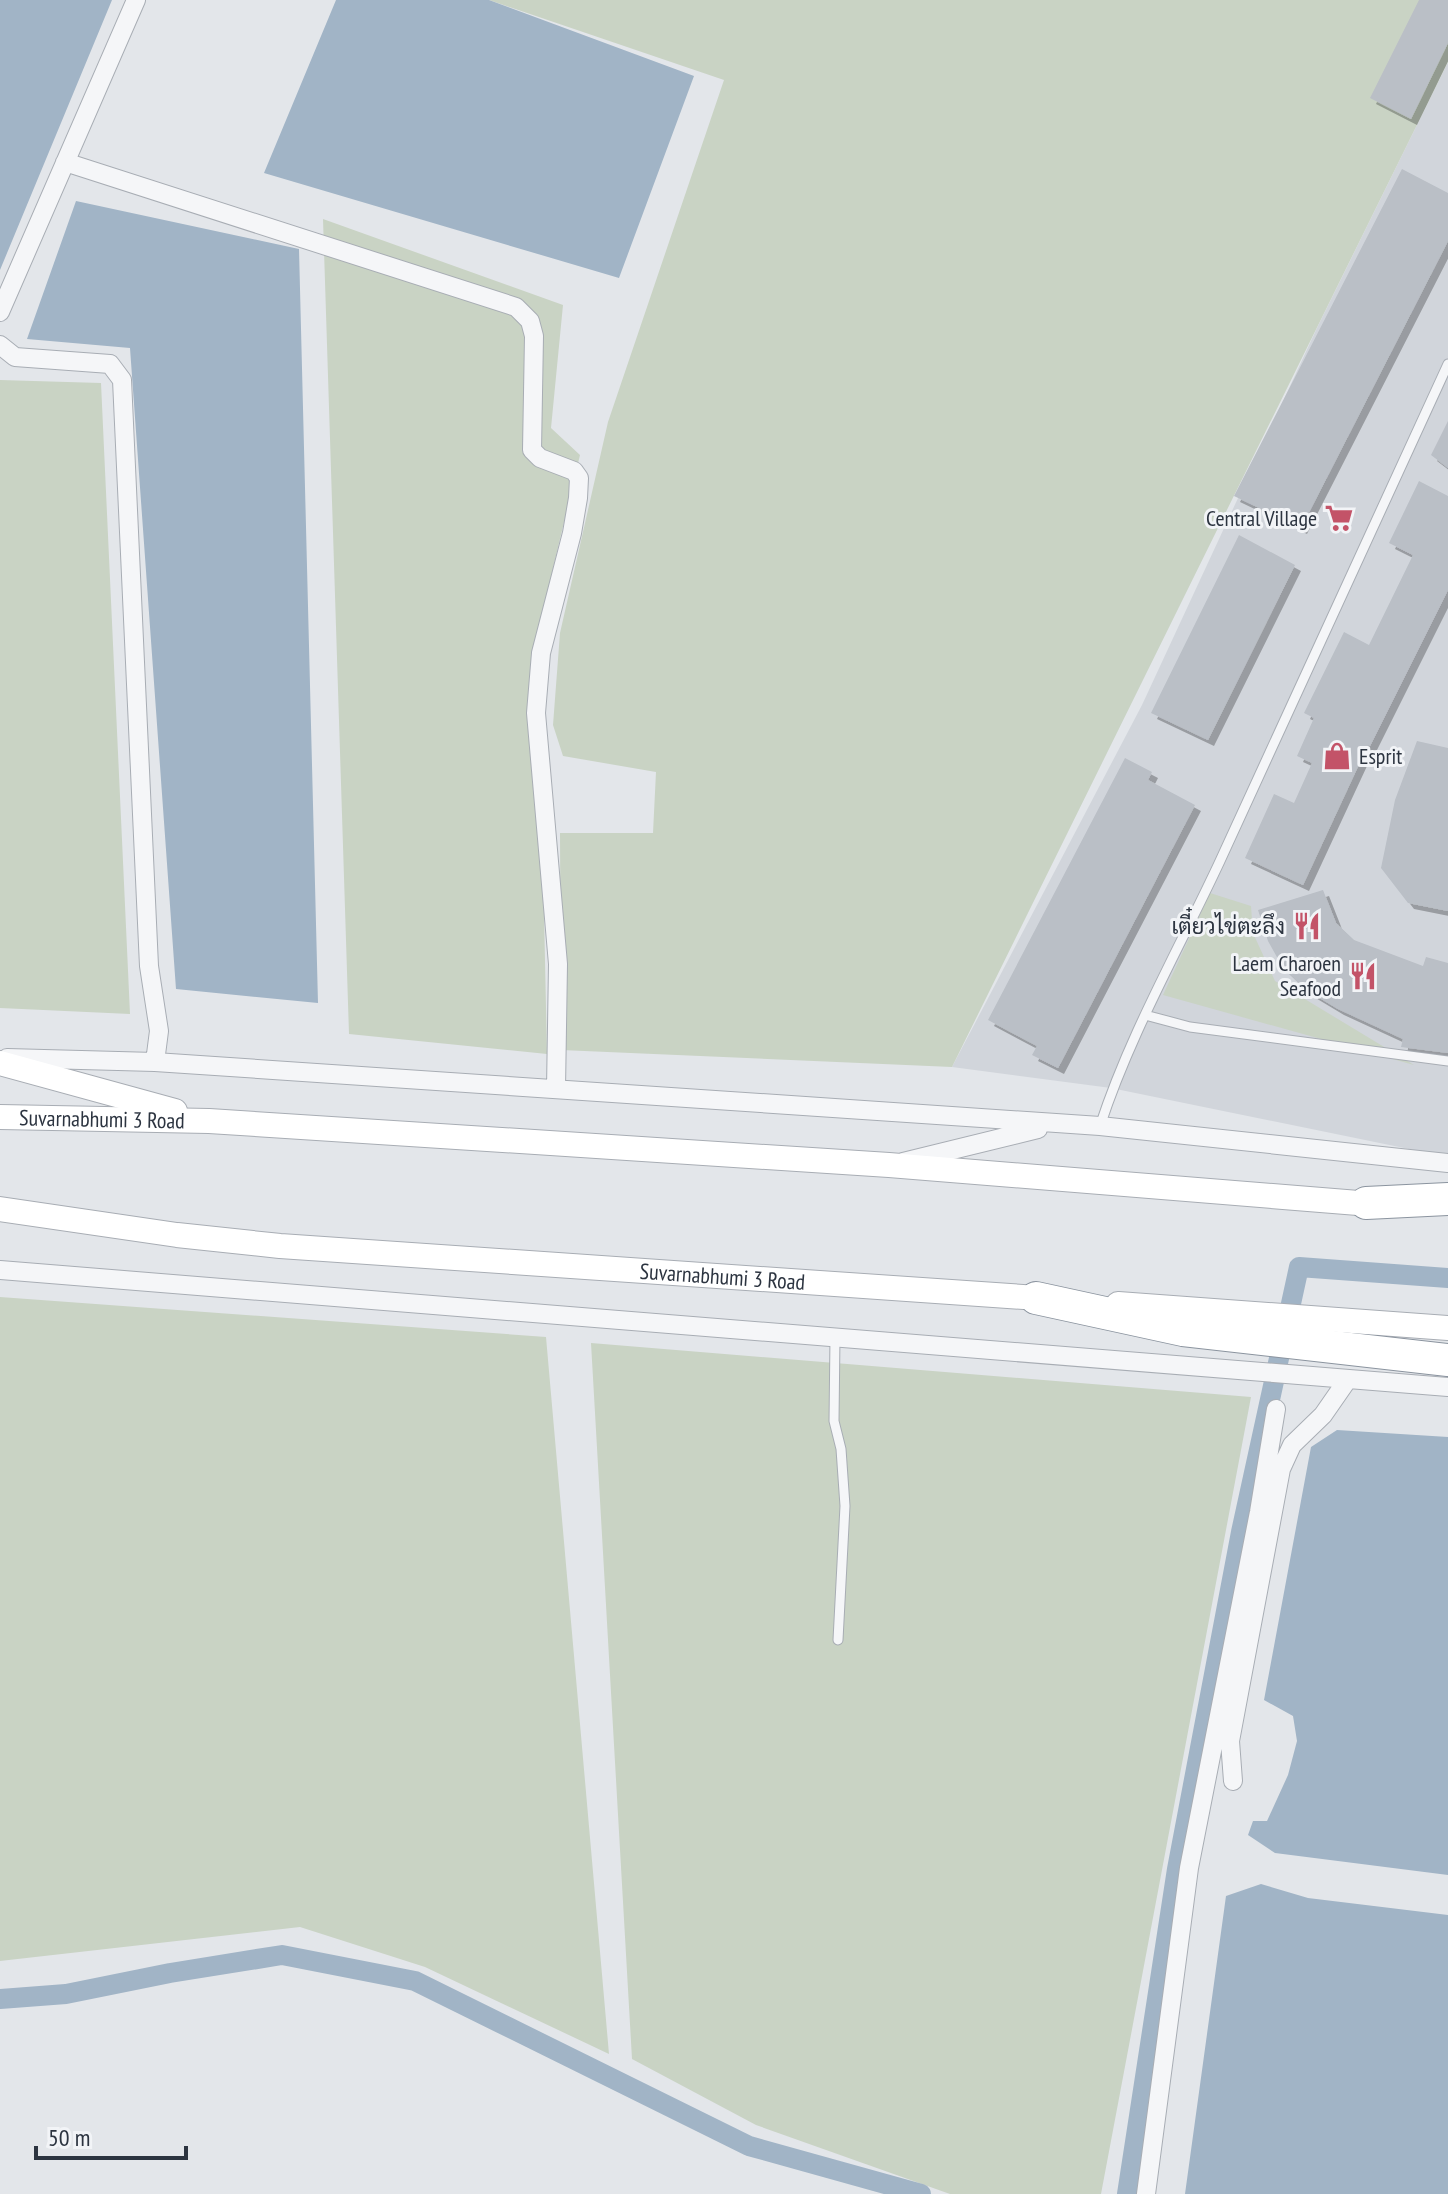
<svg xmlns="http://www.w3.org/2000/svg" width="1448" height="2194" viewBox="0 0 1448 2194" font-family="'PT Sans Narrow',Sarabun,sans-serif">
<style>
.built{fill:#d1d5db}
.green{fill:#c9d3c4}
.water{fill:#a1b4c6}
.lines{fill:none;stroke-linecap:round;stroke-linejoin:round}
.canal{stroke:#a1b4c6;stroke-width:20}
.building{fill:#babfc6;filter:url(#shadow)}
.lane-casing{stroke:#a8adb4;stroke-width:11}
.street-casing{stroke:#a8adb4;stroke-width:20}
.secondary-casing{stroke:#a8adb4;stroke-width:26}
.highway-casing{stroke:#8b949f;stroke-width:34}
.lane{stroke:#f5f6f8;stroke-width:9}
.street{stroke:#f5f6f8;stroke-width:18}
.secondary{stroke:#fff;stroke-width:24}
.highway{stroke:#fff;stroke-width:32}
.labels{text-anchor:middle;stroke-width:6;stroke-linejoin:round;paint-order:stroke}
.poi-label{font-size:22px;fill:#2c3440;stroke:#f2f4f7;text-anchor:end}
.street-label{font-size:22px;fill:#2c3440;stroke:#f2f4f7}
</style>
<defs>
<filter id="shadow"><feDropShadow dx="6" dy="6" stdDeviation="0" flood-color="#0004"/></filter>
</defs>
<rect width="100%" height="100%" fill="#e3e6ea"/>
<path class="built" d="M 1448,62 L 1448,1157 L 1111,1088 L 952,1067 L 1142,705 L 1316,330 Z"/>
<path class="green" d="M 489,0 L 1448,0 L 1448,62 L 952,1067 L 561,1050 L 560,833 L 653,833 L 656,772 L 563,756 L 553,725 L 560,633 L 608,422 L 724,80 Z
M 323,219 L 563,305 L 551,428 L 580,455 L 538,631 L 547,1054 L 349,1034 Z
M 0,380 L 101,383 L 130,1014 L 0,1008 Z
M 1210,893 L 1251,906 L 1253,933 L 1275,981 L 1414,1065 L 1163,995 Z
M 0,1297 L 546,1337 L 609,2054 L 425,1967 L 300,1927 L 0,1961 Z
M 591,1343 L 1251,1397 L 1101,2194 L 950,2194 L 756,2125 L 632,2059 Z"/>
<path class="water" d="M 0,0 L 112,0 L 0,270 Z
M 336,0 L 489,0 L 694,76 L 619,278 L 264,173 Z
M 76,201 L 299,249 L 318,1003 L 176,989 L 130,348 L 27,339 Z
M 1337,1430 L 1448,1437 L 1448,1875 L 1275,1853 L 1248,1835 L 1253,1821 L 1267,1821 L 1288,1775 L 1297,1741 L 1293,1716 L 1264,1700 L 1311,1447 Z
M 1261,1884 L 1308,1898 L 1448,1915 L 1448,2194 L 1185,2194 L 1226,1896 Z"/>
<g class="lines">
<path class="canal" d="M 0,1999 L 66,1994 L 170,1973 L 282,1955 L 415,1981 L 749,2146 L 921,2194
M 1127,2194 L 1177,1869 L 1241,1532 L 1299,1267 L 1448,1278"/>
</g>
<path class="building" d="M 1419,0 L 1448,0 L 1448,43 L 1411,119 L 1370,98 Z
M 1402,169 L 1448,193 L 1448,241 L 1301,528 L 1234,496 Z
M 1448,421 L 1448,468 L 1431,455 Z
M 1419,481 L 1448,496 L 1448,590 L 1370,746 L 1368,745 L 1303,885 L 1245,858 L 1274,794 L 1294,803 L 1312,763 L 1297,756 L 1314,718 L 1304,713 L 1344,632 L 1369,645 L 1413,555 L 1389,543 Z
M 1239,535 L 1295,565 L 1208,740 L 1151,713 Z
M 1417,741 L 1448,748 L 1448,911 L 1408,903 L 1381,868 L 1395,800 Z
M 1125,758 L 1152,772 L 1148,780 L 1195,805 L 1058,1068 L 1032,1055 L 1037,1046 L 988,1020 Z
M 1323,890 L 1336,923 L 1354,940 L 1423,966 L 1426,957 L 1448,963 L 1448,1053 L 1401,1047 L 1403,1039 L 1338,1009 L 1308,991 L 1283,968 L 1268,941 L 1258,910 Z"/>
<g class="lines">
<defs>
<path id="lane" d="M 1145,1015 L 1190,1027 L 1448,1061
M 1100,1126 C 1130,1034 1179,949 1220,861 C 1296,696 1372,530 1448,364
M 835,1337 L 834,1421 L 841,1449 L 845,1506 L 838,1640"/>
<path id="street" d="M 65,162 L 516,307 L 530,321 L 534,336 L 532,450 L 540,458 L 574,471 L 579,478 L 578,498 L 572,533 L 541,653 L 536,713 L 558,964 L 556,1089
M 0,312 L 136,0
M 0,345 L 15,357 L 110,364 L 122,380 L 149,966 L 159,1031 L 155,1062
M 7,1058 L 155,1062 L 1100,1126 L 1448,1163
M 903,1162 L 1038,1129
M 0,1270 L 1448,1387
M 1233,1781 L 1230,1741 L 1281,1469 L 1292,1445 L 1323,1415 L 1348,1379
M 1146,2194 L 1189,1868 L 1259,1512 L 1276,1409"/>
<g id="secondary">
<path d="M 0,1063 L 175,1111"/>
<path id="s1" d="M 0,1117 L 209,1121 L 889,1165 L 1383,1205"/>
<path id="s2" d="M 0,1209 L 177,1235 L 280,1246 L 1053,1299"/>
<path d="M 1118,1304 L 1448,1328"/>
</g>
<path id="highway" d="M 1366,1203 L 1448,1199
M 1036,1298 L 1183,1330 L 1448,1360"/>
</defs>
<use href="#lane" class="lane-casing"/>
<use href="#street" class="street-casing"/>
<use href="#secondary" class="secondary-casing"/>
<use href="#highway" class="highway-casing"/>
<use href="#lane" class="lane"/>
<use href="#street" class="street"/>
<use href="#secondary" class="secondary"/>
<use href="#highway" class="highway"/>
</g>
<defs>
<symbol id="supermarket-bare" viewBox="-9 -9 18 18"><path d="M-6-5.5h2.5l.6 2H6L4.5 2H-2.5L-4.4-4H-6ZM-1.5 3.2a1.3 1.3 0 1 0 .1 0ZM3 3.2a1.3 1.3 0 1 0 .1 0Z" fill="#c35368" stroke="#f2f4f7" stroke-width="2.5" paint-order="stroke"/></symbol>
<symbol id="shop-bare" viewBox="-9 -9 18 18"><path d="M-5-2.5h2.3a2.7 3.5 0 0 1 5.4 0H5L5.5 6h-11ZM-1.5-2.5h3a1.5 2.3 0 0 0-3 0Z" fill="#c35368" stroke="#f2f4f7" stroke-width="2.5" paint-order="stroke"/></symbol>
<symbol id="restaurant-bare" viewBox="-9 -9 18 18"><path d="M-5-6h1v4h1v-4h1v4h1v-4h1v5L-1.5 .5V6h-2V.5L-5-1ZM5-6V6H3V1.5H1.5Q1.5-4 5-6Z" fill="#c35368" stroke="#f2f4f7" stroke-width="2.5" paint-order="stroke"/></symbol>
</defs>
<g fill-rule="evenodd">
<use href="#supermarket-bare" x="1319" y="498" width="40" height="40"/>
<use href="#shop-bare" x="1317" y="736" width="40" height="40"/>
<use href="#restaurant-bare" x="1287" y="906" width="40" height="40"/>
<use href="#restaurant-bare" x="1343" y="956" width="40" height="40"/>
</g>
<g class="labels">
<g class="poi-label">
<text x="1317" y="526">Central Village</text>
<text x="1359" y="764" text-anchor="start">Esprit</text>
<text x="1285" y="934">เตี๋ยวไข่ตะลึง</text>
<text x="1341" y="971">Laem Charoen<tspan x="1341" dy="25">Seafood</tspan></text>
</g>
<g class="street-label">
<text dy="8" stroke="none"><textPath href="#s1" startOffset="102">Suvarnabhumi 3 Road</textPath></text>
<text dy="8" stroke="none"><textPath href="#s2" startOffset="726">Suvarnabhumi 3 Road</textPath></text>
</g>
</g>
<path d="M36 2146v12h150v-12" fill="none" stroke="#2c3440" stroke-width="4"/>
<text x="48" y="2146" font-size="24" fill="#2c3440" stroke="#f2f4f7" stroke-width="6" paint-order="stroke">50 m</text>
</svg>
